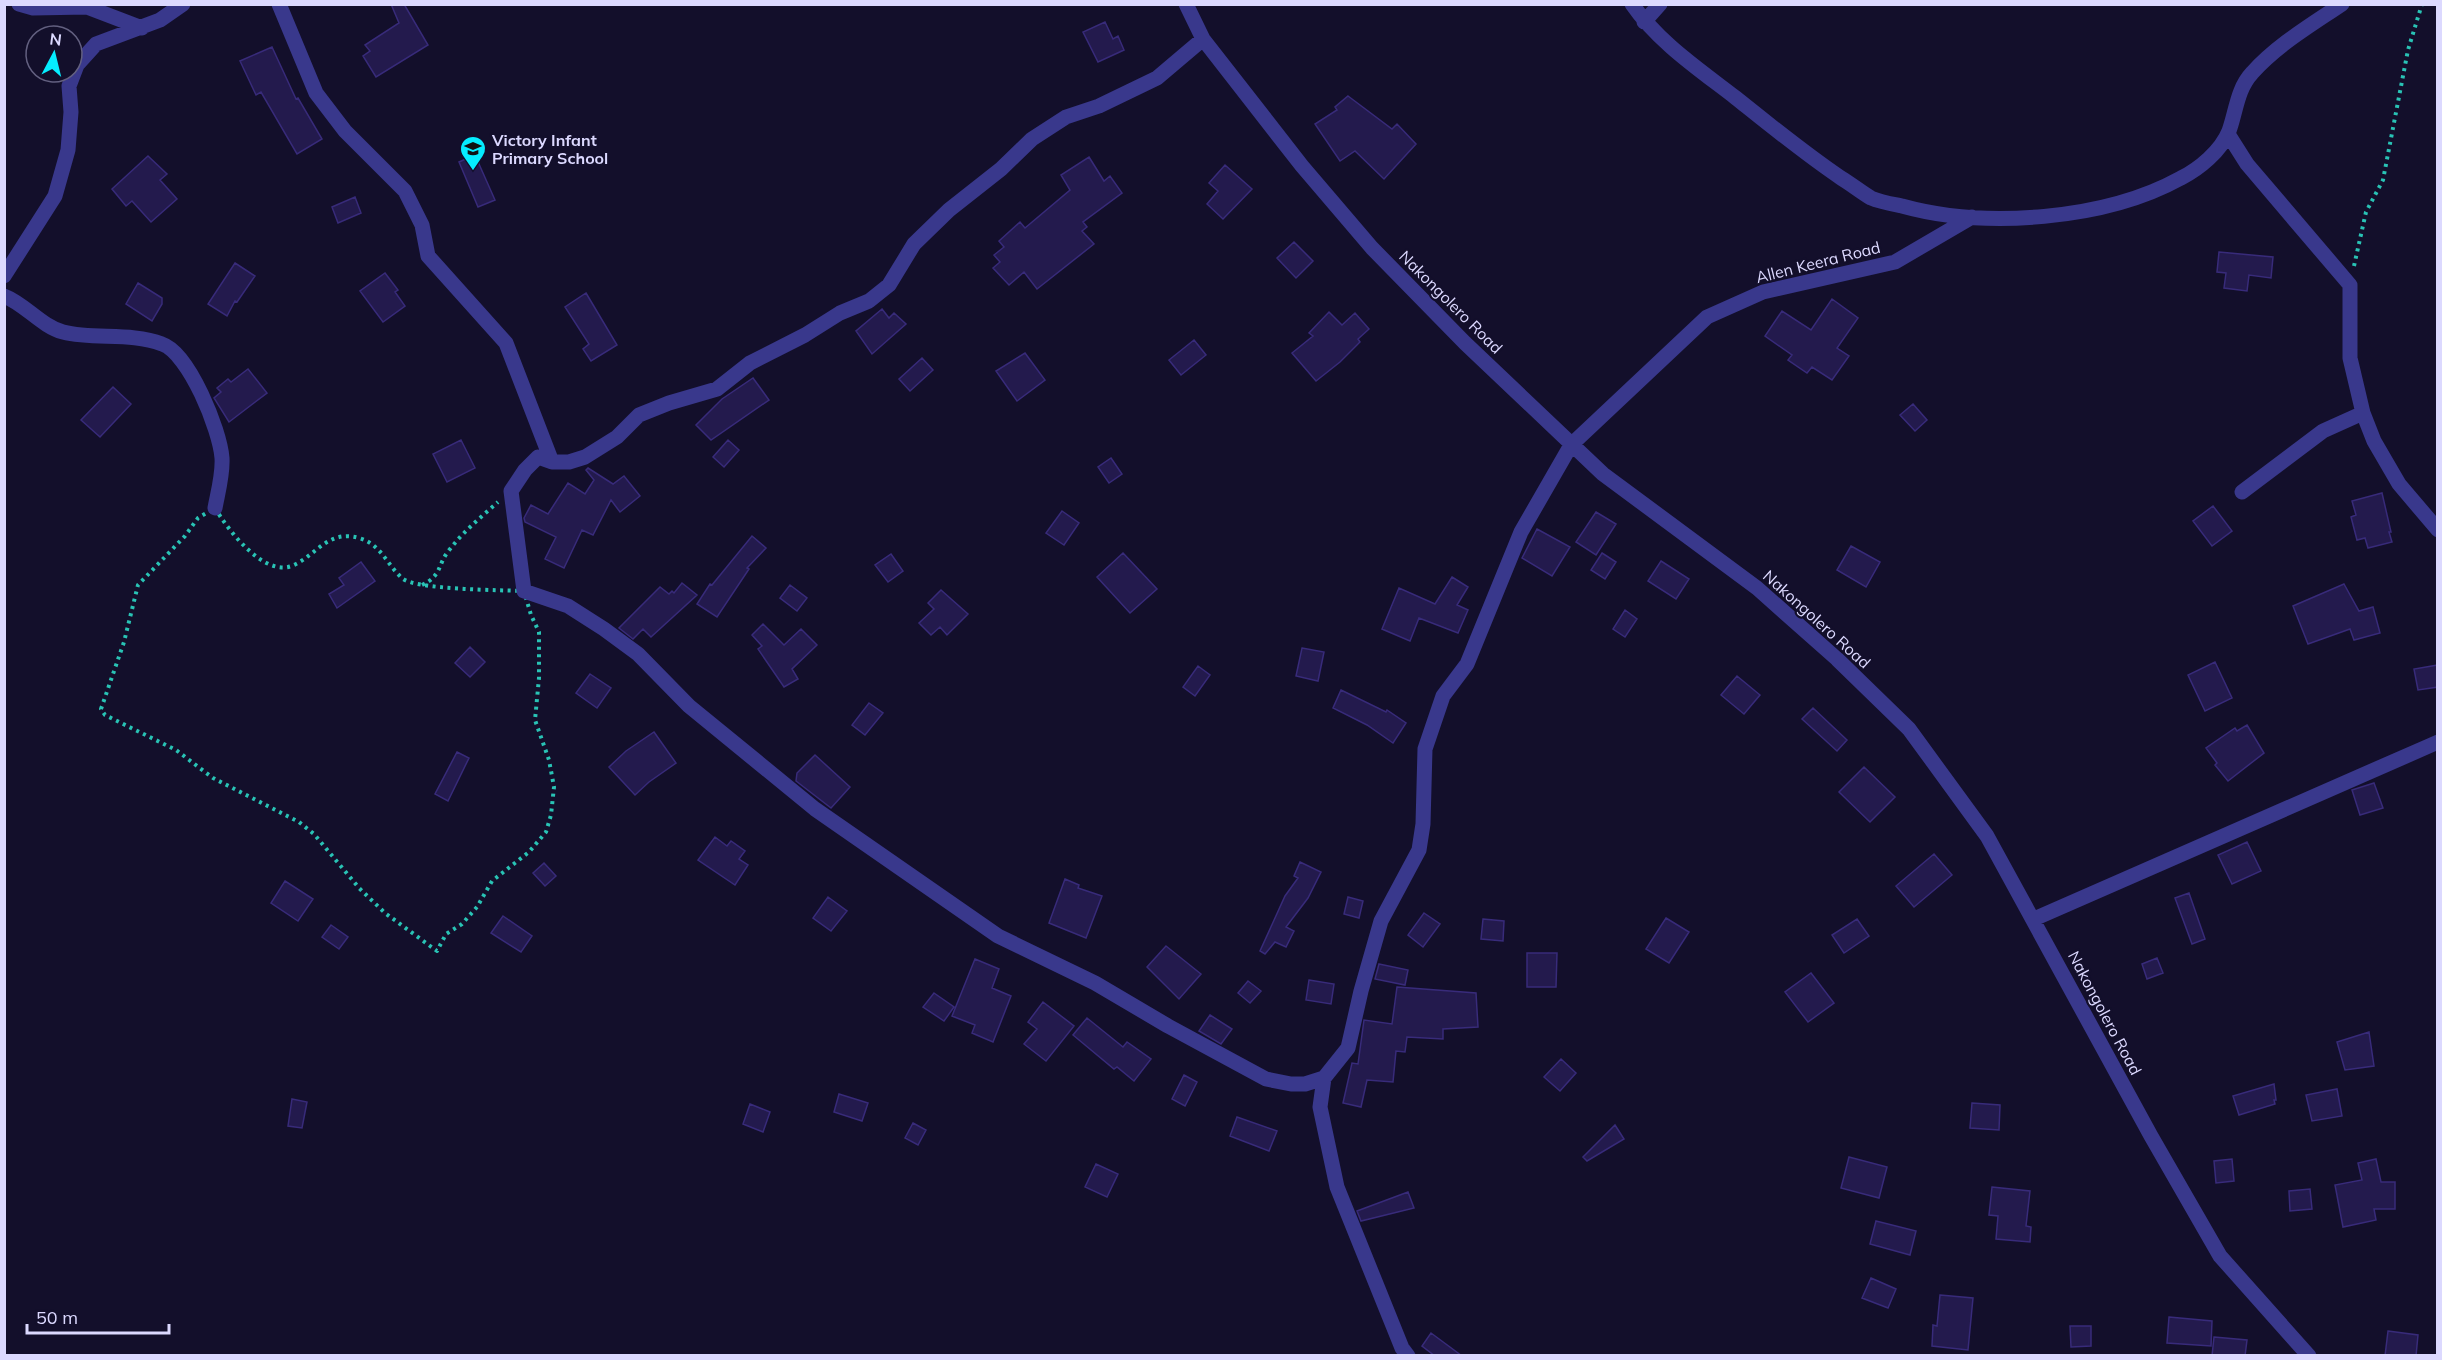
<svg xmlns="http://www.w3.org/2000/svg" width="2442" height="1360" viewBox="0 0 2442 1360" font-family="Mulish,sans-serif">
<style>
.building{fill:#231a4d;stroke:#382b7a;stroke-width:1.5}
.lines{fill:none;stroke-linecap:round;stroke-linejoin:round}
.path{stroke:#29c3b5;stroke-width:4;stroke-dasharray:3 4.5;stroke-linecap:butt}
.minor{stroke:#39388c;stroke-width:15}
.labels{text-anchor:middle;stroke-width:4.5;stroke-linejoin:round;paint-order:stroke}
.poi-label{font-size:16px;font-weight:bold;fill:#dcd9ff;stroke:#130f2b;text-anchor:start}
.street-label{font-size:16px;fill:#dcd9ff;stroke:#130f2b}
</style>
<rect width="100%" height="100%" fill="#130f2b"/>
<path class="building" d="M 391,4 L 404,4 L 428,45 L 376,77 L 363,56 L 370,51 L 365,45 L 399,23 Z
M 1105,22 L 1113,39 L 1118,36 L 1124,50 L 1098,62 L 1083,32 Z
M 272,47 L 296,99 L 298,98 L 322,139 L 297,154 L 261,92 L 256,95 L 240,61 Z
M 1348,96 L 1392,129 L 1397,124 L 1416,144 L 1384,179 L 1355,151 L 1340,161 L 1315,124 L 1337,110 L 1335,107 Z
M 475,155 L 495,200 L 478,207 L 459,162 Z
M 148,156 L 167,174 L 160,180 L 177,199 L 151,222 L 132,201 L 126,206 L 112,189 Z
M 1089,157 L 1104,181 L 1110,176 L 1122,193 L 1083,222 L 1087,227 L 1082,231 L 1094,244 L 1037,289 L 1024,272 L 1009,285 L 993,268 L 1000,262 L 994,255 L 1004,247 L 999,241 L 1020,222 L 1025,228 L 1070,190 L 1061,175 Z
M 1225,165 L 1252,189 L 1223,219 L 1207,204 L 1218,191 L 1209,183 Z
M 355,197 L 361,213 L 338,223 L 332,207 Z
M 1294,242 L 1313,261 L 1296,278 L 1277,258 Z
M 2219,252 L 2273,257 L 2271,278 L 2249,275 L 2247,291 L 2224,288 L 2226,273 L 2217,272 Z
M 235,263 L 255,276 L 237,302 L 235,301 L 227,316 L 208,304 Z
M 385,273 L 398,290 L 395,292 L 405,306 L 383,322 L 360,291 Z
M 138,283 L 162,298 L 162,304 L 152,321 L 126,304 Z
M 586,293 L 617,345 L 591,361 L 583,349 L 589,344 L 565,307 Z
M 1832,299 L 1858,318 L 1837,348 L 1849,356 L 1832,380 L 1812,367 L 1807,373 L 1788,360 L 1792,355 L 1765,336 L 1782,311 L 1811,330 Z
M 882,309 L 889,318 L 894,313 L 906,324 L 872,354 L 856,331 Z
M 1329,312 L 1342,325 L 1355,313 L 1369,329 L 1358,339 L 1360,342 L 1340,362 L 1316,381 L 1292,353 L 1313,336 L 1309,333 Z
M 1194,340 L 1206,355 L 1181,375 L 1169,360 Z
M 1025,353 L 1045,380 L 1017,401 L 996,371 Z
M 922,358 L 933,370 L 910,391 L 899,379 Z
M 248,369 L 267,393 L 229,422 L 214,398 L 221,392 L 217,388 L 228,379 L 231,382 Z
M 753,378 L 769,400 L 711,440 L 696,425 L 722,399 Z
M 113,387 L 131,404 L 100,437 L 81,420 Z
M 1913,404 L 1927,420 L 1915,431 L 1900,415 Z
M 461,440 L 475,468 L 447,482 L 433,454 Z
M 728,440 L 739,450 L 724,467 L 713,457 Z
M 1111,458 L 1122,474 L 1109,483 L 1098,467 Z
M 588,468 L 613,484 L 624,476 L 640,496 L 620,512 L 611,500 L 593,535 L 582,530 L 564,568 L 545,559 L 556,537 L 525,522 L 524,518 L 531,505 L 548,514 L 568,483 L 585,494 L 594,480 L 586,470 Z
M 2382,493 L 2391,532 L 2389,532 L 2392,542 L 2368,548 L 2365,538 L 2357,540 L 2351,517 L 2356,515 L 2352,501 Z
M 2213,506 L 2232,531 L 2212,546 L 2193,521 Z
M 1062,511 L 1079,523 L 1064,545 L 1046,533 Z
M 1596,512 L 1616,524 L 1596,555 L 1576,542 Z
M 1537,529 L 1570,547 L 1552,576 L 1522,558 Z
M 752,536 L 766,548 L 747,568 L 749,569 L 717,617 L 697,604 L 710,584 L 712,585 Z
M 1851,546 L 1880,562 L 1866,587 L 1837,570 Z
M 1123,553 L 1157,589 L 1130,613 L 1097,577 Z
M 1602,553 L 1616,562 L 1605,579 L 1591,570 Z
M 891,554 L 903,571 L 888,582 L 875,565 Z
M 1661,561 L 1689,579 L 1676,599 L 1648,581 Z
M 361,562 L 375,581 L 337,608 L 329,594 L 344,585 L 339,578 Z
M 1452,577 L 1468,587 L 1457,605 L 1468,610 L 1458,633 L 1419,618 L 1410,641 L 1382,629 L 1399,588 L 1435,604 Z
M 682,583 L 697,595 L 651,637 L 643,629 L 633,639 L 619,628 L 660,587 L 669,594 L 672,591 L 674,593 Z
M 2344,584 L 2359,611 L 2373,607 L 2380,633 L 2354,640 L 2350,629 L 2308,644 L 2293,606 Z
M 790,585 L 807,598 L 797,611 L 780,598 Z
M 941,590 L 968,614 L 947,635 L 940,627 L 931,635 L 919,623 L 934,609 L 928,603 Z
M 1625,610 L 1637,619 L 1625,637 L 1613,629 Z
M 763,624 L 784,645 L 801,629 L 817,645 L 792,669 L 798,679 L 784,687 L 758,649 L 762,646 L 752,635 Z
M 470,647 L 485,662 L 470,677 L 455,663 Z
M 1302,648 L 1324,652 L 1318,681 L 1296,676 Z
M 2215,662 L 2232,698 L 2205,711 L 2188,675 Z
M 2438,665 L 2438,687 L 2418,690 L 2414,669 Z
M 1198,666 L 1210,675 L 1195,696 L 1183,687 Z
M 590,674 L 611,688 L 597,708 L 576,693 Z
M 1737,676 L 1760,695 L 1744,714 L 1721,695 Z
M 1341,690 L 1386,712 L 1387,710 L 1406,723 L 1393,743 L 1367,725 L 1333,708 Z
M 869,703 L 883,713 L 865,735 L 852,725 Z
M 1813,708 L 1847,740 L 1837,751 L 1802,719 Z
M 2247,725 L 2264,753 L 2228,781 L 2215,765 L 2217,763 L 2206,748 L 2235,728 L 2237,731 Z
M 654,732 L 676,763 L 649,782 L 635,795 L 609,767 L 626,751 Z
M 457,752 L 469,758 L 448,801 L 435,794 Z
M 815,755 L 850,787 L 831,808 L 796,781 L 797,773 Z
M 1864,767 L 1895,797 L 1870,822 L 1839,792 Z
M 2374,783 L 2383,808 L 2360,815 L 2352,790 Z
M 715,837 L 727,846 L 731,841 L 745,851 L 739,859 L 748,865 L 735,885 L 698,860 Z
M 2247,842 L 2261,871 L 2232,884 L 2218,855 Z
M 1934,854 L 1952,875 L 1914,907 L 1896,886 Z
M 1300,862 L 1321,872 L 1308,898 L 1286,927 L 1294,931 L 1286,947 L 1275,942 L 1265,954 L 1260,951 L 1285,896 L 1298,878 L 1294,876 Z
M 544,863 L 556,876 L 545,886 L 533,873 Z
M 1065,879 L 1079,885 L 1078,888 L 1102,896 L 1086,938 L 1049,923 Z
M 285,881 L 313,899 L 298,921 L 271,903 Z
M 2189,893 L 2205,939 L 2192,944 L 2175,898 Z
M 828,897 L 847,911 L 831,931 L 813,918 Z
M 1348,897 L 1363,901 L 1359,918 L 1344,914 Z
M 1424,913 L 1440,924 L 1423,947 L 1408,935 Z
M 503,916 L 532,936 L 521,952 L 491,933 Z
M 1666,918 L 1689,932 L 1669,963 L 1646,949 Z
M 1483,919 L 1504,921 L 1503,941 L 1481,939 Z
M 1857,919 L 1869,936 L 1844,953 L 1832,935 Z
M 331,925 L 348,937 L 339,949 L 322,937 Z
M 1166,946 L 1201,974 L 1179,999 L 1147,967 Z
M 1527,953 L 1557,953 L 1556,987 L 1527,987 Z
M 2157,958 L 2163,973 L 2147,979 L 2142,964 Z
M 975,959 L 999,969 L 992,988 L 1011,996 L 993,1042 L 972,1033 L 975,1025 L 952,1016 Z
M 1379,964 L 1408,970 L 1405,985 L 1375,979 Z
M 1811,973 L 1834,1003 L 1808,1022 L 1785,992 Z
M 1309,980 L 1334,984 L 1331,1004 L 1306,1000 Z
M 1248,981 L 1261,991 L 1250,1003 L 1238,993 Z
M 1397,987 L 1476,993 L 1478,1027 L 1443,1029 L 1443,1039 L 1407,1037 L 1405,1052 L 1396,1051 L 1393,1082 L 1367,1080 L 1361,1107 L 1343,1103 L 1352,1063 L 1358,1064 L 1364,1020 L 1392,1024 Z
M 934,993 L 954,1007 L 944,1021 L 923,1007 Z
M 1043,1002 L 1074,1026 L 1046,1061 L 1024,1044 L 1037,1029 L 1028,1022 Z
M 1210,1015 L 1232,1029 L 1221,1044 L 1199,1031 Z
M 1087,1018 L 1123,1047 L 1127,1042 L 1151,1059 L 1134,1081 L 1117,1067 L 1114,1069 L 1073,1035 Z
M 2369,1032 L 2374,1066 L 2345,1070 L 2337,1042 Z
M 1561,1059 L 1576,1073 L 1560,1091 L 1544,1077 Z
M 1184,1075 L 1197,1082 L 1185,1106 L 1172,1099 Z
M 2274,1084 L 2276,1100 L 2274,1100 L 2275,1104 L 2239,1115 L 2233,1096 Z
M 2337,1089 L 2342,1116 L 2312,1121 L 2306,1095 Z
M 839,1094 L 868,1103 L 862,1121 L 834,1112 Z
M 292,1099 L 307,1102 L 302,1128 L 288,1126 Z
M 1972,1103 L 2000,1105 L 1999,1130 L 1970,1128 Z
M 750,1104 L 770,1112 L 763,1132 L 743,1124 Z
M 1237,1117 L 1277,1131 L 1269,1151 L 1230,1136 Z
M 913,1123 L 926,1130 L 918,1145 L 905,1138 Z
M 1615,1125 L 1624,1139 L 1587,1161 L 1583,1157 Z
M 1849,1157 L 1887,1167 L 1879,1198 L 1841,1188 Z
M 2232,1159 L 2234,1181 L 2216,1183 L 2214,1161 Z
M 2376,1159 L 2381,1182 L 2395,1182 L 2395,1209 L 2374,1209 L 2376,1220 L 2343,1227 L 2335,1185 L 2362,1180 L 2358,1163 Z
M 1096,1164 L 1118,1174 L 1107,1197 L 1085,1187 Z
M 1992,1187 L 2030,1191 L 2026,1226 L 2031,1227 L 2030,1242 L 1996,1239 L 1998,1216 L 1989,1215 Z
M 2310,1189 L 2312,1209 L 2290,1211 L 2289,1191 Z
M 1408,1192 L 1414,1208 L 1361,1221 L 1357,1211 Z
M 1876,1221 L 1916,1231 L 1910,1255 L 1870,1244 Z
M 1871,1278 L 1896,1289 L 1888,1308 L 1862,1298 Z
M 1940,1295 L 1973,1298 L 1968,1350 L 1932,1346 L 1933,1325 L 1937,1326 Z
M 2169,1317 L 2212,1321 L 2211,1346 L 2167,1343 Z
M 2070,1326 L 2091,1326 L 2091,1346 L 2071,1347 Z
M 2388,1331 L 2418,1335 L 2416,1356 L 2385,1356 Z
M 1431,1333 L 1462,1356 L 1435,1356 L 1422,1346 Z
M 2214,1337 L 2247,1340 L 2245,1356 L 2212,1356 Z"/>
<g class="lines">
<path class="path" d="M 2354,266 L 2366,212 L 2383,180 L 2408,50 L 2422,4
M 215,508 C 228,530 265,579 294,565 C 316,555 329,529 359,538 C 381,544 387,565 402,578 C 414,590 503,590 524,591 L 531,615 L 539,632 L 539,678 L 535,720 L 549,760 L 554,787 L 551,815 L 546,832 L 529,852 L 492,881 L 477,907 L 462,924 L 446,934 L 437,951 L 385,913 L 359,888 L 314,834 L 299,822 L 213,778 L 176,750 L 105,715 L 101,709 L 124,642 L 138,585 L 185,536 L 198,518 Z
M 422,585 C 443,575 437,564 450,549 C 464,531 481,517 498,502"/>
<path class="minor" d="M 19,4 L 33,8 L 87,7 L 142,28
M 279,4 L 316,93 L 345,131 L 405,191 L 422,225 L 428,256 L 506,343 L 552,462
M 1186,4 L 1203,39 L 1302,166 L 1372,248 L 1465,343 L 1603,474 L 1757,588 L 1837,659 L 1909,729 L 1987,836 L 2151,1136 L 2220,1256 L 2309,1356
M 1632,4 C 1658,42 1700,70 1736,98 C 1771,126 1804,153 1841,178 C 1851,184 1861,192 1871,198 C 1880,202 1892,204 1902,206 C 1985,229 2105,220 2181,178 C 2199,169 2221,151 2229,131 C 2236,112 2237,89 2252,73 C 2277,45 2311,25 2342,4
M 1644,22 L 1660,4
M 1203,39 L 1157,78 L 1099,106 L 1066,117 L 1032,139 L 1001,169 L 949,210 L 914,244 L 889,285 L 869,301 L 840,313 L 805,335 L 750,363 L 717,389 L 669,403 L 639,415 L 617,437 L 585,457 L 569,462 L 552,462 L 538,457 L 525,470 L 511,491 L 524,591 L 568,606 L 604,629 L 638,654 L 689,706 L 815,809 L 998,936 L 1095,983 L 1168,1026 L 1266,1079 L 1291,1084 L 1305,1084 L 1324,1078 L 1348,1048 L 1361,991 L 1381,921 L 1419,850 L 1423,824 L 1425,749 L 1443,696 L 1467,664 L 1521,532 L 1571,445 L 1707,317 L 1763,292 L 1895,262 L 1972,217
M 2228,134 L 2247,164 L 2350,285 L 2350,358 L 2363,413 L 2374,441 L 2399,484 L 2438,530
M 4,276 L 55,196 L 68,150 L 71,112 L 69,86 L 77,65 L 96,44 L 160,20 L 183,4
M 4,296 C 25,304 41,326 63,332 C 95,340 130,332 162,344 C 189,353 220,430 222,458 C 223,474 218,492 215,508
M 2242,492 L 2323,431 L 2363,413
M 2034,919 L 2438,742
M 1324,1078 L 1320,1107 L 1337,1187 L 1402,1348 L 1408,1356"/>
</g>
<defs>
<symbol id="school-pin" viewBox="-11 -11 22 30"><path d="M0 17L-7.5 6A9.5 9.5 0 1 1 7.5 6Z" fill="#05edff" stroke="#130f2b"/><path d="M0-5L7-2L0 1L-7-2ZM-4 1L0 2.5L4 1V4Q0 6-4 4Z" fill="#111"/></symbol>
</defs>
<g fill-rule="evenodd">
<use href="#school-pin" x="458" y="134" width="30" height="40"/>
</g>
<g class="labels">
<g class="poi-label">
<text x="492" y="146">Victory Infant<tspan x="492" dy="18">Primary School</tspan></text>
</g>
<g class="street-label">
<text transform="translate(1818 262) rotate(-14)" y="6">Allen Keera Road</text>
<text transform="translate(1451 302) rotate(45)" y="6">Nakongolero Road</text>
<text transform="translate(1817 619) rotate(42)" y="6">Nakongolero Road</text>
<text transform="translate(2105 1013) rotate(62)" y="6">Nakongolero Road</text>
</g>
</g>
<rect width="2442" height="1360" fill="none" stroke="#dcd9ff" stroke-width="12"/>
<g transform="translate(54 54) rotate(7)"><circle r="28" fill="#130f2b" stroke="#636080" stroke-width="1.5"/>
<path d="M0-4.5L10 22L0 15L-10 22Z" fill="#05edff"/>
<text y="-9" font-size="16" font-weight="bold" text-anchor="middle" fill="#dcd9ff">N</text>
</g>
<path d="M27 1324v9h142v-9" fill="none" stroke="#dcd9ff" stroke-width="3"/>
<text x="36" y="1324" font-size="18" fill="#dcd9ff" stroke="#130f2b" stroke-width="4.5" paint-order="stroke">50 m</text>
</svg>
